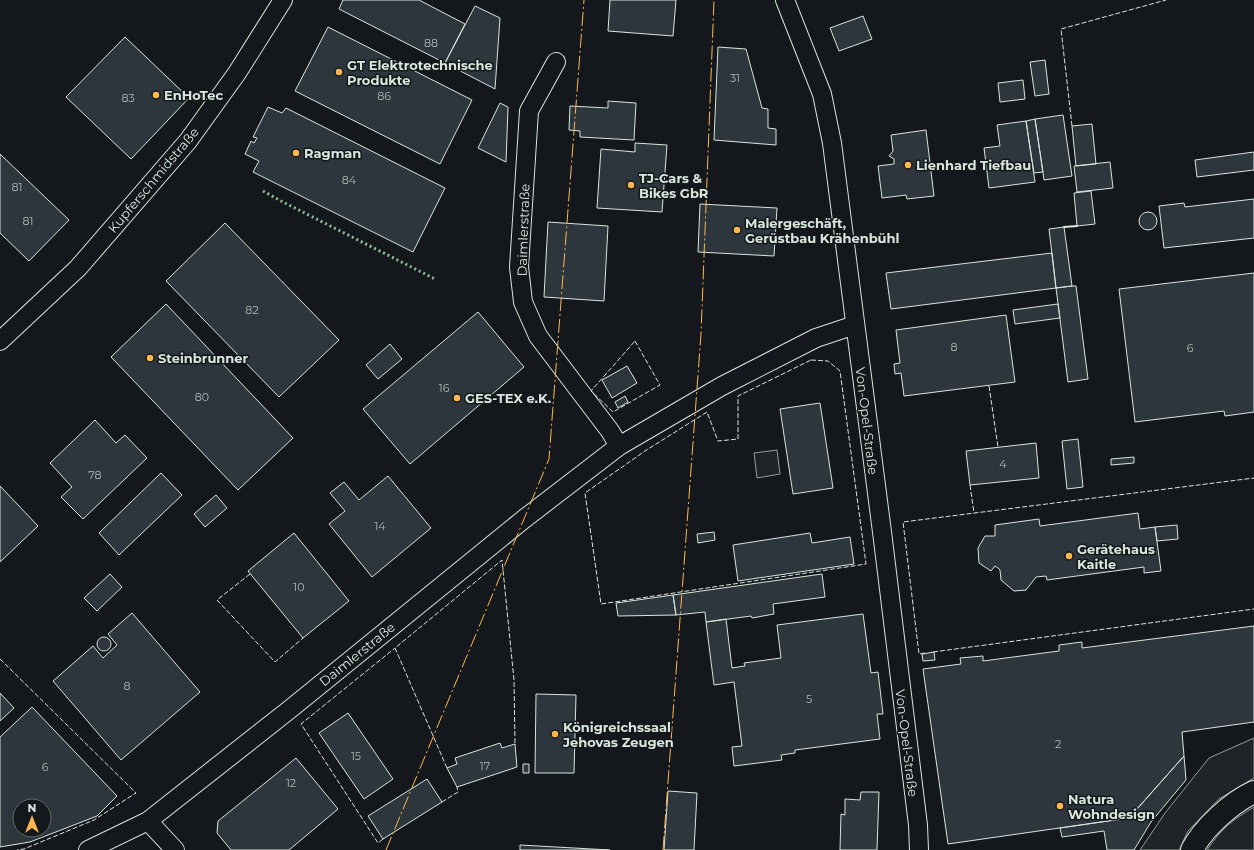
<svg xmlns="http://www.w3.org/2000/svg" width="1254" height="850" viewBox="0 0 1254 850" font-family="Montserrat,sans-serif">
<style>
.green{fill:#202428;stroke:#939e99}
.building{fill:#2c363c;stroke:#d8e6dc;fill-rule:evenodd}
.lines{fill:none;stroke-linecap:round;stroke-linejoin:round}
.street-casing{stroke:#d8e6dc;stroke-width:20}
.secondary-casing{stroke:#d8e6dc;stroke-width:24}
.street{stroke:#14181c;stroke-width:18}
.secondary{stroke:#14181c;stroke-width:22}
.hedge{stroke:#8ac095;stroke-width:3;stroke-dasharray:2 3;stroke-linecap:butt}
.fence{stroke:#d8e6dc;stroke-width:1;stroke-dasharray:5 2;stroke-linecap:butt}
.wall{stroke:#d8e6dc;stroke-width:2}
.power{stroke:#ffb74d;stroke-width:1;stroke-dasharray:14 3 2 3;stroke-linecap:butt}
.poi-dot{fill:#ffb74d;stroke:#14181c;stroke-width:1.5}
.labels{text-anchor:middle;stroke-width:3;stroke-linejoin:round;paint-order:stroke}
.number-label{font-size:11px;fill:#adbab4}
.poi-label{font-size:13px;font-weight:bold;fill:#d8e6dc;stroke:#14181c;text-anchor:start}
.street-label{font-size:13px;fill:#d8e6dc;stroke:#14181c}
</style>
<rect width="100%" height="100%" fill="#14181c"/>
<path class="green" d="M 777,450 L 780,474 L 757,478 L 754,453 Z
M 1254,738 L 1254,778 L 1219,799 L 1188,831 L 1179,850 L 1140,850 L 1165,813 L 1209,758 Z
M 1254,807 L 1254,850 L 1207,850 C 1222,828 1231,821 1254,807 Z"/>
<path class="building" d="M 343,0 L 419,0 L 465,24 L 445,63 L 339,9 Z
M 610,0 L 676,0 L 673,36 L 608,31 Z
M 475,6 L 500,18 L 495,89 L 445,63 Z
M 863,16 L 872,39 L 839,51 L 830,28 Z
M 328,27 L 472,100 L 440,164 L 295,91 Z
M 125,37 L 189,98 L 131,159 L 66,97 Z
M 718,47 L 746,49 L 762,108 L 768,109 L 768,128 L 776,129 L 776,145 L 714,140 Z
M 1045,60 L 1049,94 L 1035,96 L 1030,62 Z
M 1023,80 L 1025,99 L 1000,102 L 998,83 Z
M 608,101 L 636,103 L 634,140 L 580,137 L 580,131 L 569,130 L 570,106 L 608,108 Z
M 500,103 L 508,107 L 506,162 L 478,148 Z
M 268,107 L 282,113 L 286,108 L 445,188 L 413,252 L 253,172 L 259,161 L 245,154 L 251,141 L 254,143 L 257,138 L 253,137 Z
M 1063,115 L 1072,176 L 1044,180 L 1035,119 Z
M 1035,119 L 1043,172 L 1034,173 L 1026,121 Z
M 1026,121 L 1035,182 L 989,188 L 984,148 L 1000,146 L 997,125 Z
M 1092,124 L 1096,164 L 1076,166 L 1072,126 Z
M 926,130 L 934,196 L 907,199 L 906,195 L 882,198 L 878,166 L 894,164 L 894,159 L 889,156 L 893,151 L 891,135 Z
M 635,143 L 667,145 L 662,212 L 597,208 L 601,149 L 635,152 Z
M 1254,152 L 1254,170 L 1197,177 L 1195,160 Z
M 0,154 L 69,220 L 29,261 L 0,233 Z
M 1110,162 L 1113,188 L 1077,192 L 1074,166 Z
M 1091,191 L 1095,224 L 1077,226 L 1074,193 Z
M 1254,199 L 1254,238 L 1164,248 L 1159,206 L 1184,203 L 1185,207 Z
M 700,204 L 777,208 L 774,256 L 698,252 Z
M1139 221a9 9 0 1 1 18 0a9 9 0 1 1-18 0Z
M 548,222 L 608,226 L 604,301 L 544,297 Z
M 225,223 L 339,340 L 279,397 L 166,281 Z
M 1064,227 L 1072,286 L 1056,288 L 1049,229 Z
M 1052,253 L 1056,288 L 891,309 L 886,273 Z
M 1254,273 L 1254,412 L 1225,416 L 1224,411 L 1135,422 L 1119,289 Z
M 1072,286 L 1076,286 L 1088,379 L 1068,382 L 1056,288 Z
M 166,304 L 293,438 L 238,490 L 111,357 Z
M 1058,304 L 1060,318 L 1015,324 L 1013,310 Z
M 478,312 L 524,367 L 410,464 L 363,409 Z
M 1006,315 L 1015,382 L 904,396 L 901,373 L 895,374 L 894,364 L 900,363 L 896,330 Z
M 390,344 L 402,359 L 378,379 L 366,365 Z
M 627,366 L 637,383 L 612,398 L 602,380 Z
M 625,396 L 628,402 L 618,408 L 615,402 Z
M 820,403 L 833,488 L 793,494 L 780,409 Z
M 95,420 L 116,443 L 125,435 L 147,458 L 83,519 L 61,497 L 72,487 L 50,463 Z
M 1078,439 L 1083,487 L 1067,489 L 1062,441 Z
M 1036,443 L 1039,478 L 970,485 L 966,451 Z
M 1134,457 L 1134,463 L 1111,465 L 1111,459 Z
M 161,473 L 182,495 L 119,555 L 99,533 Z
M 388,476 L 431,528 L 372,577 L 329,524 L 345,511 L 330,493 L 344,482 L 359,500 Z
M 0,486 L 38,526 L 0,562 Z
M 216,495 L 227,508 L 205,527 L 194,514 Z
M 1138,513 L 1140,529 L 1155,527 L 1161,571 L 1144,573 L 1144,567 L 1047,580 L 1046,576 L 1036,577 L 1026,590 L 1014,591 L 1001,580 L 1000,570 L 998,568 L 995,566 L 991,571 L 979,563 L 978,548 L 985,536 L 995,536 L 995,525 L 1039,519 L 1040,526 Z
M 1177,525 L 1178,539 L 1157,541 L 1155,527 Z
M 714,532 L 715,540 L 698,543 L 697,534 Z
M 294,533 L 349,601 L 303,638 L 248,571 Z
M 810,533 L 812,543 L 850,537 L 854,564 L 738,581 L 733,545 Z
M 110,574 L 122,587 L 97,611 L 84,598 Z
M 822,574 L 825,597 L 773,604 L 774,614 L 752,618 L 751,616 L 706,622 L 705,612 L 676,615 L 673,595 Z
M 673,595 L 676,615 L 618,616 L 616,603 Z
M 132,613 L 200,692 L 121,760 L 53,681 L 93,646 L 103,658 L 117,645 L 108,634 Z
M 863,614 L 871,673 L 878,672 L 883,714 L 877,714 L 880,739 L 795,750 L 795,753 L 781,755 L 782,760 L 734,766 L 732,747 L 742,746 L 734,682 L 714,685 L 706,622 L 726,619 L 732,668 L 745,666 L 744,663 L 781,658 L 777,625 Z
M 1254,626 L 1254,722 L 1182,732 L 1184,756 L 1129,818 L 948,844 L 923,669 L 961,664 L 960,658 L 983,656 L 983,661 L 1059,651 L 1059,645 L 1082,642 L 1082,648 Z
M97 644a7 7 0 1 1 14 0a7 7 0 1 1-14 0Z
M 934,652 L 935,660 L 923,661 L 922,654 Z
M 0,693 L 14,708 L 0,721 Z
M 536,694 L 576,695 L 574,773 L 535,773 Z
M 32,707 L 117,796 L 97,816 L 30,842 L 0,847 L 0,737 ZM 20,806 L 44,806 L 44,830 L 20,830 Z
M 348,713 L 393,779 L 364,799 L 319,733 Z
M 500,743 L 502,748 L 515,744 L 517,767 L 457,787 L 447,768 L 457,764 L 455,758 Z
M 1184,756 L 1186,780 L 1151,822 L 1134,850 L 1107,850 L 1104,831 L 1062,837 L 1060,828 L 1129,818 Z
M 296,758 L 338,809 L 289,850 L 231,850 L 217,833 L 218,821 Z
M 523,764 L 529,764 L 529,773 L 523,773 Z
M 427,779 L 442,802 L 383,839 L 368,816 Z
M 668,791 L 697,793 L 694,850 L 664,850 Z
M 861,792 L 879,792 L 877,850 L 840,850 L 841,814 L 845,815 L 845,799 L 860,800 Z
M 520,845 L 610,850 L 520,850 Z"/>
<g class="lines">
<defs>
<path id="street" d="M 785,0 L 822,94 L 832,143 L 882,532 L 918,825 L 919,850
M 556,62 L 529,111 L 519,267 L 523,302 L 538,336 L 610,431 L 619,446
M 0,341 L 78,268 L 188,141 L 237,73 L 283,0
M 148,821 L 175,850
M 88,850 L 148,821 L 289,710 L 524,519 L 619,446 L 722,386 L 816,338 L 855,325"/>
<path id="secondary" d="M 1192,850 C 1203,828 1232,802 1254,792"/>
</defs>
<use href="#street" class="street-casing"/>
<use href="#secondary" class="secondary-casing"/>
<use href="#street" class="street"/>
<use href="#secondary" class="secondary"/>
<path class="hedge" d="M 263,191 L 281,201 L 435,279"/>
<path class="fence" d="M 1072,126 L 1061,29 L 1166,0
M 635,341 L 660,385 L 613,412 L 591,391 Z
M 811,360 L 828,361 L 840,371 L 866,564 L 601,604 L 585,493 L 645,451 L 707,412 L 718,441 L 738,439 L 738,396 Z
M 989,386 L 998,447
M 970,485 L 974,513
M 250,574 L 217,600 L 275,662 L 303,638
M 933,652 L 1254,609
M 925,653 L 919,654 L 903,522 L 1254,478
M 0,659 L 136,793 L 94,820 L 24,849 L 17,850
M 447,768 L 395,648 L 502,560 L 514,680 L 515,744
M 442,802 L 458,792 L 457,787
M 383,839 L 378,843 L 301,724 L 395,648"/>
<path class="wall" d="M 1064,227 L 1077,226"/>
<path class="power" d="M 386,850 L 549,459 L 584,0
M 663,850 L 701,334 L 714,0"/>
</g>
<g class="poi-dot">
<circle cx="339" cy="72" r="4"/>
<circle cx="156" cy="95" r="4"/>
<circle cx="296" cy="153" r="4"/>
<circle cx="908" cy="165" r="4"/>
<circle cx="631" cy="185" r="4"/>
<circle cx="737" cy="230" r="4"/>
<circle cx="150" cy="358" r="4"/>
<circle cx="457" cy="398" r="4"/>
<circle cx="1069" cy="556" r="4"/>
<circle cx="555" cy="734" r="4"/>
<circle cx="1060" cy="806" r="4"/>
</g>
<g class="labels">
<g class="number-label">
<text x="431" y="47">88</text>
<text x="735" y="82">31</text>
<text x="384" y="100">86</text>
<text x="128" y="102">83</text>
<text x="349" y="184">84</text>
<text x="17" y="191">81</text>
<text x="28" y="225">81</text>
<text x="252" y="314">82</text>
<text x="954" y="351">8</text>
<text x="1190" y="352">6</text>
<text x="444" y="392">16</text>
<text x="202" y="401">80</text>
<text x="1003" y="468">4</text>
<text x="95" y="479">78</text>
<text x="380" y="530">14</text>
<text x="299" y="591">10</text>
<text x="127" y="690">8</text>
<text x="809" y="703">5</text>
<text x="1058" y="748">2</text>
<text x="356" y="760">15</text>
<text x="485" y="770">17</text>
<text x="45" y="771">6</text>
<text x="291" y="787">12</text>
</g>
<g class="poi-label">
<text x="347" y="70">GT Elektrotechnische<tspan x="347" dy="15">Produkte</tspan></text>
<text x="164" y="100">EnHoTec</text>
<text x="304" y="158">Ragman</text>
<text x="916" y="170">Lienhard Tiefbau</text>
<text x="639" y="183">TJ-Cars &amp;<tspan x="639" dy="15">Bikes GbR</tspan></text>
<text x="745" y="228">Malergeschäft,<tspan x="745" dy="15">Gerüstbau Krähenbühl</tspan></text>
<text x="158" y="363">Steinbrunner</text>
<text x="465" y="403">GES-TEX e.K.</text>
<text x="1077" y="554">Gerätehaus<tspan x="1077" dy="15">Kaitle</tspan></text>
<text x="563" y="732">Königreichssaal<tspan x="563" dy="15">Jehovas Zeugen</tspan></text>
<text x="1068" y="804">Natura<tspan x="1068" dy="15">Wohndesign</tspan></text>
</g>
<g class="street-label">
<text transform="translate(153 180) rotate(-50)" y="5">Kupferschmidstraße</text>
<text transform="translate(523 230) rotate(-88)" y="5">Daimlerstraße</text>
<text transform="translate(867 421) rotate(83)" y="5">Von-Opel-Straße</text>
<text transform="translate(357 654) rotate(-39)" y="5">Daimlerstraße</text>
<text transform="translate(907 743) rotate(83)" y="5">Von-Opel-Straße</text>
</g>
</g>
<g transform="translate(32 818)"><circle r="19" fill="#14181c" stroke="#626a69"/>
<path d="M0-3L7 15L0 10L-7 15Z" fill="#ffb74d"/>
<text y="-6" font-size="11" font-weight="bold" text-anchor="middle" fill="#d8e6dc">N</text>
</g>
</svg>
